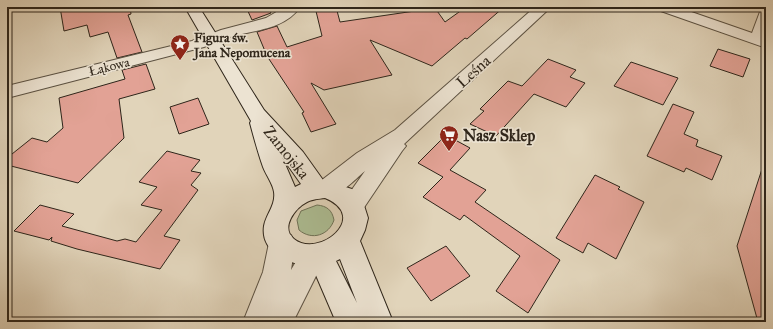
<svg xmlns="http://www.w3.org/2000/svg" width="773" height="329" viewBox="0 0 773 329" font-family="'IM FELL Great Primer',serif">
<style>
.green{fill:#adbe94;stroke:#6e7257}
.building{fill:#e2a295;stroke:#2e251a}
.lines{fill:none;stroke-linecap:round;stroke-linejoin:round}
.street-casing{stroke:#5b5142;stroke-width:2}
.secondary-casing{stroke:#2e251a;stroke-width:2}
.street{fill:#ece3d2;fill-rule:evenodd}
.secondary{fill:#ece3d2;fill-rule:evenodd}
.labels{text-anchor:middle;stroke-width:3.5;stroke-linejoin:round;paint-order:stroke}
.far-poi-label{font-size:13px;font-weight:bold;fill:#2e251a;stroke:#ece3d2;text-anchor:start}
.far-street-label{font-size:13px;fill:#2e251a;stroke:#ece3d2}
.street-label{font-size:16px;fill:#2e251a;stroke:#ece3d2}
.poi-label{font-size:16px;font-weight:bold;fill:#2e251a;stroke:#ece3d2;text-anchor:start}
</style>
<rect width="100%" height="100%" fill="#e1d4ba"/>
<filter id="stains"><feTurbulence type="fractalNoise" baseFrequency=".005" numOctaves="4"/><feColorMatrix values="0 0 0 0 .2 0 0 0 0 .09 0 0 0 0 .02 0 0 0 .5 -.17"/></filter>
<radialGradient id="worn" r=".72"><stop offset=".6" stop-color="#630" stop-opacity="0"/><stop offset="1" stop-color="#630" stop-opacity=".3"/></radialGradient>
<path class="green" d="M 317,205 C 327,206 332,210 334,220 C 329,235 312,241 299,230 L 297,220 L 301,211 Z"/>
<path class="building" d="M 60,7 L 130,7 L 131,14 L 128,15 L 142,52 L 117,58 L 108,32 L 90,37 L 87,25 L 64,31 Z
M 246,7 L 268,7 L 271,13 L 252,20 Z
M 315,7 L 336,7 L 340,22 L 435,8 L 445,22 L 466,7 L 504,7 L 467,39 L 465,38 L 432,66 L 370,40 L 392,75 L 324,90 L 311,83 L 336,124 L 311,132 L 302,113 L 304,112 L 267,56 L 257,32 L 277,26 L 287,47 L 322,36 Z
M 718,49 L 750,59 L 743,77 L 710,66 Z
M 548,59 L 576,70 L 570,77 L 585,83 L 566,107 L 534,94 L 496,136 L 470,124 L 484,111 L 480,109 L 508,81 L 522,86 Z
M 631,62 L 678,78 L 663,105 L 614,86 Z
M 146,64 L 155,89 L 119,99 L 124,138 L 78,183 L 7,165 L 7,158 L 32,138 L 47,142 L 63,128 L 59,98 L 125,79 L 122,70 Z
M 198,98 L 209,124 L 179,134 L 170,107 Z
M 673,104 L 694,112 L 684,134 L 698,140 L 696,146 L 722,156 L 712,180 L 686,168 L 684,172 L 647,156 Z
M 446,135 L 470,148 L 450,170 L 486,190 L 475,202 L 560,260 L 528,313 L 496,291 L 520,256 L 464,215 L 460,220 L 423,197 L 443,177 L 418,163 Z
M 167,151 L 200,160 L 191,171 L 201,173 L 191,185 L 198,190 L 164,236 L 180,240 L 160,269 L 77,249 L 51,241 L 52,237 L 49,240 L 14,231 L 40,205 L 74,214 L 62,226 L 117,241 L 125,239 L 136,242 L 162,210 L 141,205 L 157,187 L 139,182 Z
M 762,169 L 766,170 L 766,322 L 758,322 L 737,246 Z
M 595,175 L 620,187 L 618,189 L 644,202 L 616,259 L 588,243 L 583,253 L 556,238 Z
M 446,246 L 470,276 L 431,301 L 407,268 Z"/>
<g class="lines">
<defs>
<path id="street" d="M 285,7 L 300,7 C 285,29 256,30 233,36 C 223,39 213,44 204,47 L 7,98 L 7,86 L 192,41 L 221,30 L 266,18 Z
M 535,7 L 551,7 L 404,144 L 406,146 L 402,151 L 361,212 L 353,215 L 345,212 L 341,205 L 365,171 C 352,182 336,201 318,195 L 314,189 L 318,183 L 357,153 L 395,130 Z
M 656,7 L 677,7 L 752,33 L 761,9 L 766,8 L 766,48 L 658,10 Z
M 282,232 L 291,235 L 295,243 L 291,270 L 304,248 L 313,244 L 322,248 L 326,256 L 293,322 L 243,322 L 263,272 L 269,243 L 273,235 Z"/>
<path id="secondary" d="M 185,7 L 199,7 L 264,110 L 303,152 L 323,180 L 352,189 L 362,199 L 368,218 L 365,230 L 360,241 L 393,322 L 336,322 L 312,266 C 291,265 260,253 264,226 C 266,214 276,205 274,192 C 273,184 266,175 263,167 C 258,153 254,138 250,123 L 251,121 ZM 282,157 L 301,184 L 295,187 ZM 325,198 C 371,217 318,259 294,239 C 280,228 295,208 307,202 C 313,199 318,199 325,198 ZM 340,259 L 357,303 L 336,261 Z"/>
</defs>
<use href="#street" class="street-casing"/>
<use href="#secondary" class="secondary-casing"/>
<use href="#street" class="street"/>
<use href="#secondary" class="secondary"/>
</g>
<defs>
<symbol id="sight-pin" viewBox="-11 -11 22 30"><path d="M0 17L-7.5 6A9.5 9.5 0 1 1 7.5 6Z" fill="#8f2418" stroke="#ece3d2"/><path d="M0-6L1.8-2.2L6-1.7L2.9 1.2L3.7 5.4L0 3.3L-3.7 5.4L-2.9 1.2L-6-1.7L-1.8-2.2Z" fill="#fff"/></symbol>
<symbol id="supermarket-pin" viewBox="-11 -11 22 30"><path d="M0 17L-7.5 6A9.5 9.5 0 1 1 7.5 6Z" fill="#8f2418" stroke="#ece3d2"/><path d="M-6-5.5h2.5l.6 2H6L4.5 2H-2.5L-4.4-4H-6ZM-1.5 3.2a1.3 1.3 0 1 0 .1 0ZM3 3.2a1.3 1.3 0 1 0 .1 0Z" fill="#fff"/></symbol>
</defs>
<g fill-rule="evenodd">
<use href="#sight-pin" x="169" y="33" width="22" height="30"/>
<use href="#supermarket-pin" x="438" y="124" width="22" height="30"/>
</g>
<g class="labels">
<g class="far-poi-label">
<text x="194" y="42">Figura św.<tspan x="194" dy="15">Jana Nepomucena</tspan></text>
</g>
<g class="far-street-label">
<text transform="translate(109 66) rotate(-14)" y="5">Łąkowa</text>
</g>
<g class="street-label">
<text transform="translate(473 71) rotate(-42)" y="6">Leśna</text>
<text transform="translate(287 152) rotate(51)" y="6">Zamojska</text>
</g>
<g class="poi-label">
<text x="463" y="141">Nasz Sklep</text>
</g>
</g>
<rect width="773" height="329" fill="none" stroke="#e1d4ba" stroke-width="24"/>
<rect x="8" y="8" width="757" height="313" fill="none" stroke="#2e251a" stroke-width="2"/>
<rect x="12" y="12" width="749" height="305" fill="none" stroke="#2e251a"/>
<rect width="100%" height="100%" filter="url(#stains)"/>
<rect width="100%" height="100%" fill="url(#worn)"/>
</svg>
